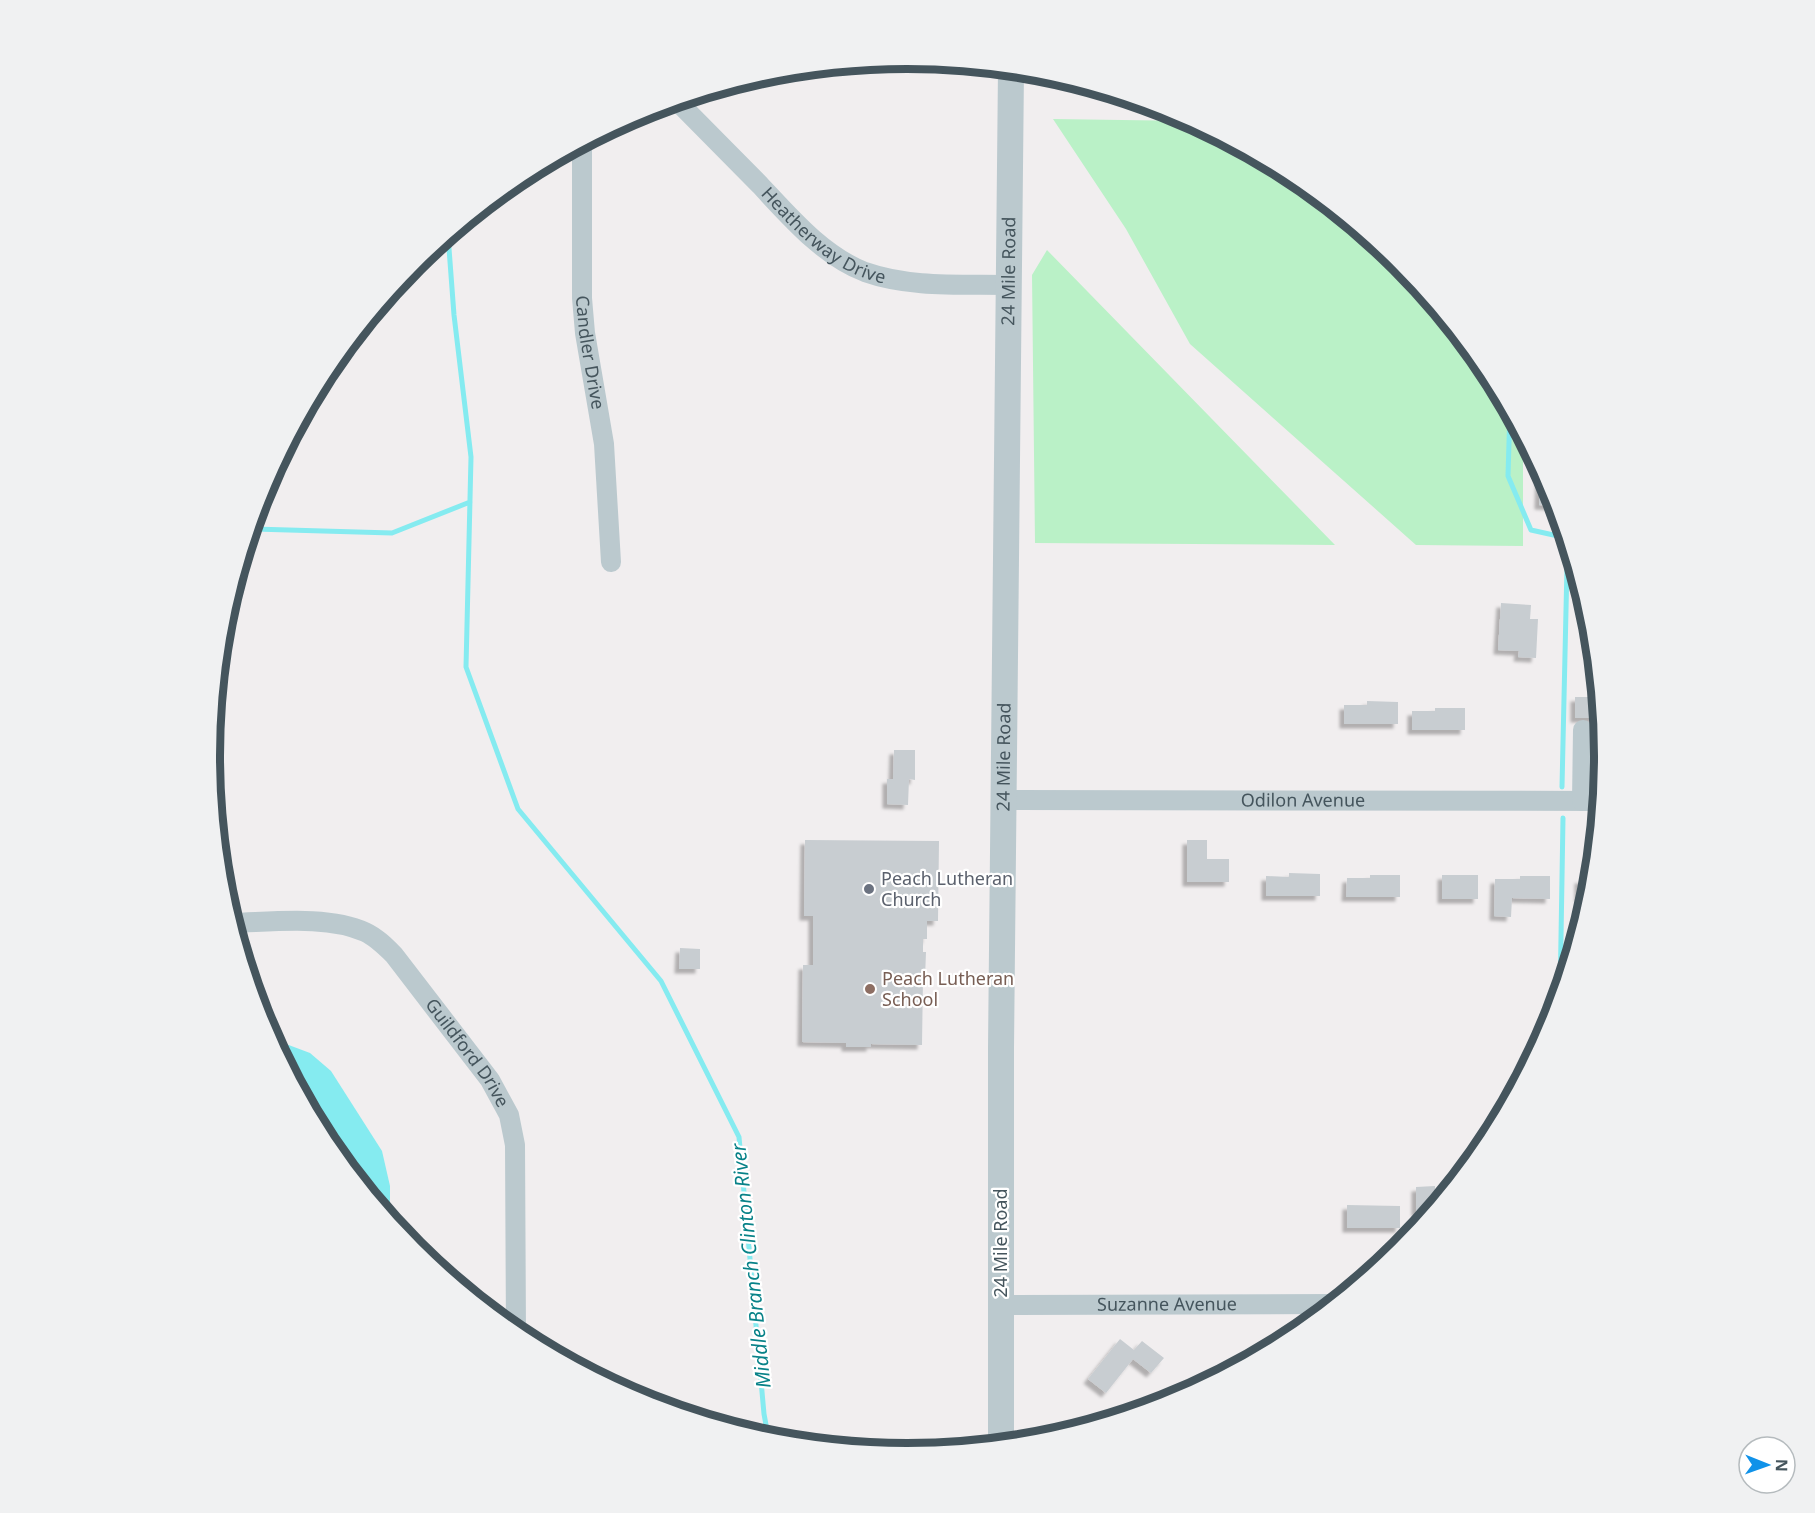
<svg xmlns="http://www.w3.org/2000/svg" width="1815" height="1513" viewBox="0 0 1815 1513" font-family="'Noto Sans',sans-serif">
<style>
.green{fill:#baf1c7}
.water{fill:#85ebf0}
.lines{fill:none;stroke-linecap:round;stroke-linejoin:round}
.stream{stroke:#85ebf0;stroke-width:5}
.building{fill:#c8cdd1;filter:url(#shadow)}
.minor{stroke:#bbc9ce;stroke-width:20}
.tertiary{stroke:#bbc9ce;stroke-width:26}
.worship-dot{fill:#6b7280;stroke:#fff;stroke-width:2}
.education-dot{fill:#8d6e63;stroke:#fff;stroke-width:2}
.labels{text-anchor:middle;stroke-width:4.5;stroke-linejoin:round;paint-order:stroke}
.street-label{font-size:18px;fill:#45555d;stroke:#fff}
.worship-label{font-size:18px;fill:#5b616d;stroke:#fff;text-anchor:start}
.education-label{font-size:18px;fill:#785e54;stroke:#fff;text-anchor:start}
.water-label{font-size:20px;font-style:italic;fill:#088288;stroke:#fff}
.rim{fill:none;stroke:#45555d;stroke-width:8}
</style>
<defs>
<filter id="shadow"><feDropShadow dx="-4.5" dy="4.5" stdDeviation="1.5" flood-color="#0004"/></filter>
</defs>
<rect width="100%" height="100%" fill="#f1eeef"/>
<path class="green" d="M 1053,119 L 1191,121 L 1296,176 L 1401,263 L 1488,369 L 1523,435 L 1523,546 L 1416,545 L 1190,344 L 1126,229 Z
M 1047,250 L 1335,545 L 1035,543 L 1032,275 Z"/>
<path class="water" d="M 286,1044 L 310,1053 L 331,1071 L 382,1151 L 390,1186 L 390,1220 L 327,1144 L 275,1047 Z"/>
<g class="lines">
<path class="stream" d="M 448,235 L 454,315 L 471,457 L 466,667 L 518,809 L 661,981 L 739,1137 L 764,1414 L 769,1441
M 1510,409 L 1508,476 L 1531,530 L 1567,538
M 251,529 L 392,533 L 470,502
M 1562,787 L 1567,566 L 1572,554
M 1560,997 L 1563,818"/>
</g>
<path class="building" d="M 1540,466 L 1552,490 L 1557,506 L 1539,505 Z
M 1501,603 L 1531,605 L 1530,619 L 1538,619 L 1536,658 L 1518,657 L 1519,651 L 1498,650 Z
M 1575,697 L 1600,697 L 1603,727 L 1597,727 L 1597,718 L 1575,718 Z
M 1367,701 L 1398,702 L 1398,724 L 1344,724 L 1344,705 L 1367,705 Z
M 1435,708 L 1465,708 L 1465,730 L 1412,730 L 1412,711 L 1435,711 Z
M 894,750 L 915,750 L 915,780 L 909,779 L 908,805 L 887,804 L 887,779 L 893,779 Z
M 805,840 L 939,841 L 938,921 L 927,921 L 927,939 L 923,939 L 923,952 L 926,952 L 925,978 L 923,978 L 922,1045 L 871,1044 L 871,1047 L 846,1047 L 846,1043 L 802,1042 L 803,965 L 813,965 L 813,916 L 804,916 Z
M 1187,840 L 1207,840 L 1207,859 L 1229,859 L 1229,882 L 1187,882 Z
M 1289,873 L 1320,874 L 1320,896 L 1266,896 L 1266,876 L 1289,877 Z
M 1370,875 L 1400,875 L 1400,897 L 1346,897 L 1347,878 L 1370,878 Z
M 1442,875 L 1478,875 L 1478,899 L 1442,899 Z
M 1520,876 L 1550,876 L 1550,899 L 1512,898 L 1511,917 L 1494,916 L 1495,879 L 1520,879 Z
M 1579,879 L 1593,879 L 1590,898 L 1579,898 Z
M 680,948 L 700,949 L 700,969 L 679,969 Z
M 1435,1186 L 1435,1206 L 1437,1206 L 1427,1218 L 1427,1212 L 1416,1212 L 1416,1187 Z
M 1347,1205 L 1400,1206 L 1400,1228 L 1347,1228 Z
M 1120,1339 L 1134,1350 L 1142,1341 L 1164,1358 L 1151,1373 L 1133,1359 L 1106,1393 L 1088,1379 Z"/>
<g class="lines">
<g class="minor">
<path id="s1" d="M 677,101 C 705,129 732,157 760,185 C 790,217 823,256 865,272 C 910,288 962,284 1009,285"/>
<path id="s2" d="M 582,143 L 582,298 L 585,333 L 604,444 L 611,562"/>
<path id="s3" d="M 1005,800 L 1601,801"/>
<path d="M 1582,801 L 1583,730"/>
<path id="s4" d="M 232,923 C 272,922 328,915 365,932 C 376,937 385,946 394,955 L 490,1080 L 509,1115 L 515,1145 L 516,1334"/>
<path id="s5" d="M 1001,1305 L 1335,1304"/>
</g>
<path class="tertiary" id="s6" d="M 1001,1445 L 1001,1048 L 1011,69"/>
</g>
<circle class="worship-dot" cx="869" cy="889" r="6"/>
<circle class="education-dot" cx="870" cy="989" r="6"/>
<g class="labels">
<g class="street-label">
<text dy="6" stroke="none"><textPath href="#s1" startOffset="201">Heatherway Drive</textPath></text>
<text dy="6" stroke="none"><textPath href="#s6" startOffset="1174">24 Mile Road</textPath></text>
<text dy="6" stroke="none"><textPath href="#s2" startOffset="210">Candler Drive</textPath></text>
<text dy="6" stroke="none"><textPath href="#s6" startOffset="688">24 Mile Road</textPath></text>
<text dy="6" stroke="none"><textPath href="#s3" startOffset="298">Odilon Avenue</textPath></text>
<text dy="6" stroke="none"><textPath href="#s4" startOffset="294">Guildford Drive</textPath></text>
<text transform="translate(1001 1243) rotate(-90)" y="6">24 Mile Road</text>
<text dy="6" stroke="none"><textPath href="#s5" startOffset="166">Suzanne Avenue</textPath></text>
</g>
<g class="worship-label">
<text x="881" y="885">Peach Lutheran<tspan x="881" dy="21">Church</tspan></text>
</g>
<g class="education-label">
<text x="882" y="985">Peach Lutheran<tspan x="882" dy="21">School</tspan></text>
</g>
<g class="water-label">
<text transform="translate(751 1266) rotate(-96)" y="7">Middle Branch Clinton River</text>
</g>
</g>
<path d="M0 0H1815V1513H0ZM220 756a687 687 0 1 1 1374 0a687 687 0 1 1-1374 0Z" fill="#f0f1f2" fill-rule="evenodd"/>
<path class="rim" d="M220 756a687 687 0 1 1 1374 0a687 687 0 1 1-1374 0Z"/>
<g transform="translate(1767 1465) rotate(91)"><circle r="28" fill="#ffffff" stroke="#b5bbbe" stroke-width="1.5"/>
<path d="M0-4.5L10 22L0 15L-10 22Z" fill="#1092e9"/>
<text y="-9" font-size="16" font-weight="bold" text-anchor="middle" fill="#45555d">N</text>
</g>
</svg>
